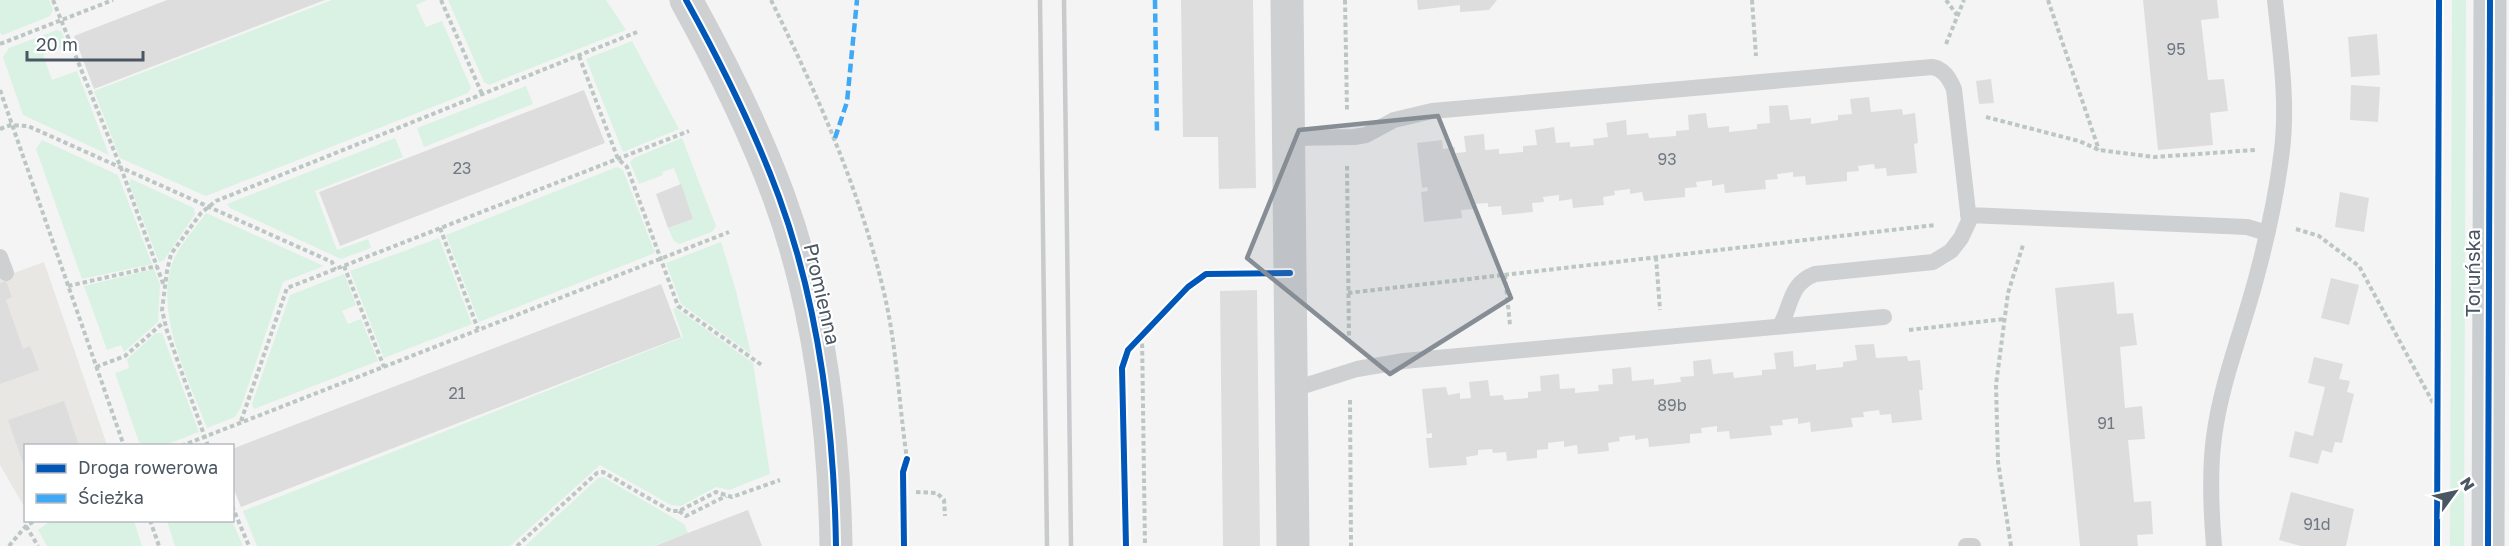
<svg xmlns="http://www.w3.org/2000/svg" width="2509" height="546" viewBox="0 0 2509 546" font-family="'Golos Text',sans-serif">
<style>
.commercial{fill:#e8e7e3}
.green{fill:#d9f2e3}
.building{fill:#ddddde}
.lines{fill:none;stroke-linecap:round;stroke-linejoin:round}
.path{stroke:#bcc7c4;stroke-width:4;stroke-dasharray:4.5 3;stroke-linecap:butt}
.service{stroke:#ced0d2;stroke-width:16}
.minor{stroke:#ced0d2;stroke-width:33}
.tertiary{stroke:#ced0d2;stroke-width:33}
.primary{stroke:#caced1;stroke-width:33}
.rail{stroke:#c9cacc;stroke-width:4.5}
.quiet{stroke:#3fa9f5;stroke-width:4.5;stroke-dasharray:9 4.5;stroke-linecap:butt}
.cycleway-casing{stroke:#fff;stroke-width:10}
.cycleway{stroke:#0057b8;stroke-width:6}
.marked{fill:#868d94;fill-opacity:0.2;stroke:#868d94;stroke-width:4.5;stroke-linejoin:round}
.labels{text-anchor:middle;stroke-width:4.5;stroke-linejoin:round;paint-order:stroke}
.number-label{font-size:16px;fill:#707881}
.street-label{font-size:20px;fill:#4a5661;stroke:#fff}
</style>
<rect width="100%" height="100%" fill="#f4f4f4"/>
<path class="commercial" d="M 44,262 L 107,445 L 26,446 L 25,508 L 0,465 L 0,278 Z"/>
<path class="green" d="M 0,0 L 49,0 L 53,10 L 50,16 L 3,35 L 0,33 Z
M 332,0 L 427,0 L 416,5 L 426,27 L 442,21 L 471,88 L 468,93 L 206,196 L 120,158 L 94,91 Z
M 448,0 L 606,0 L 626,30 L 489,85 L 484,82 Z
M 2452,0 L 2466,0 L 2464,546 L 2450,546 Z
M 57,30 L 62,32 L 67,46 L 43,55 L 52,80 L 77,71 L 109,155 L 23,115 L 3,57 L 9,48 Z
M 632,41 L 679,129 L 623,152 L 586,59 Z
M 526,86 L 533,104 L 424,147 L 417,128 Z
M 395,138 L 403,157 L 315,191 L 337,250 L 368,239 L 371,248 L 341,259 L 230,208 L 227,204 Z
M 682,138 L 716,226 L 712,232 L 679,244 L 674,241 L 668,228 L 693,219 L 674,168 L 662,172 L 663,175 L 639,184 L 630,162 L 634,158 Z
M 42,140 L 118,175 L 152,264 L 82,279 L 36,149 Z
M 617,167 L 623,170 L 655,253 L 479,322 L 446,235 Z
M 131,179 L 194,208 L 195,214 L 164,260 L 159,262 L 129,183 Z
M 206,213 L 324,266 L 283,282 L 241,407 L 235,417 L 207,428 C 189,380 152,310 174,259 C 181,243 196,228 206,213 Z
M 439,238 L 472,324 L 384,358 L 350,271 Z
M 721,242 L 736,291 L 751,354 L 681,304 L 666,263 Z
M 154,269 L 160,285 L 158,322 L 124,352 L 121,345 L 107,350 L 84,286 Z
M 344,274 L 356,305 L 342,311 L 348,324 L 361,319 L 378,361 L 254,409 L 252,404 L 290,295 Z
M 676,308 L 753,363 L 770,474 L 729,490 L 716,487 L 681,506 L 671,505 L 600,465 L 510,546 L 257,546 L 243,511 L 683,337 L 673,309 Z
M 156,333 L 162,333 L 199,432 C 179,439 160,451 139,442 L 115,373 L 129,368 L 127,359 Z
M 603,477 L 684,524 L 688,533 L 654,546 L 525,546 L 598,478 Z
M 50,521 L 134,521 L 142,546 L 47,546 L 38,530 Z
M 167,521 L 232,521 L 243,546 L 175,546 Z"/>
<path class="building" d="M 167,0 L 325,0 L 94,89 L 74,36 Z
M 1181,0 L 1253,0 L 1256,188 L 1219,189 L 1218,137 L 1183,137 Z
M 1417,0 L 1497,0 L 1489,10 L 1460,12 L 1460,5 L 1418,10 Z
M 2143,0 L 2217,0 L 2219,18 L 2201,20 L 2208,80 L 2224,79 L 2228,111 L 2210,113 L 2213,145 L 2158,150 Z
M 2377,34 L 2380,75 L 2351,77 L 2348,37 Z
M 1991,79 L 1994,103 L 1979,104 L 1976,81 Z
M 2351,85 L 2380,87 L 2378,122 L 2350,120 Z
M 584,90 L 605,143 L 340,246 L 319,192 Z
M 1869,97 L 1871,112 L 1902,109 L 1903,115 L 1915,113 L 1918,143 L 1914,144 L 1917,173 L 1887,176 L 1886,168 L 1875,169 L 1874,164 L 1858,166 L 1859,171 L 1847,172 L 1847,181 L 1806,185 L 1805,176 L 1793,177 L 1793,172 L 1777,174 L 1778,179 L 1765,180 L 1766,189 L 1725,193 L 1724,184 L 1712,186 L 1712,180 L 1696,182 L 1697,187 L 1685,188 L 1685,197 L 1644,201 L 1642,192 L 1630,194 L 1630,189 L 1614,191 L 1615,195 L 1603,197 L 1604,205 L 1573,208 L 1572,199 L 1559,201 L 1559,195 L 1543,197 L 1544,202 L 1532,203 L 1533,212 L 1502,215 L 1501,206 L 1488,207 L 1488,203 L 1473,204 L 1473,209 L 1461,210 L 1462,218 L 1424,222 L 1421,192 L 1428,191 L 1427,187 L 1422,188 L 1417,143 L 1442,140 L 1443,149 L 1455,147 L 1455,153 L 1466,152 L 1464,136 L 1484,134 L 1485,150 L 1499,149 L 1499,154 L 1523,152 L 1523,146 L 1537,145 L 1535,130 L 1554,127 L 1556,143 L 1570,142 L 1570,147 L 1594,145 L 1593,139 L 1608,137 L 1606,123 L 1626,120 L 1627,135 L 1648,133 L 1649,138 L 1676,136 L 1676,131 L 1689,130 L 1688,115 L 1706,113 L 1708,128 L 1729,126 L 1729,132 L 1757,129 L 1757,124 L 1770,123 L 1769,106 L 1788,105 L 1790,120 L 1811,118 L 1811,124 L 1838,120 L 1838,115 L 1852,114 L 1850,99 Z
M 681,184 L 693,219 L 668,228 L 656,194 Z
M 2340,192 L 2369,198 L 2364,232 L 2335,227 Z
M 2331,278 L 2359,285 L 2349,325 L 2321,318 Z
M 6,281 L 12,297 L 6,300 L 23,349 L 30,346 L 39,370 L 0,384 L 0,283 Z
M 2114,282 L 2117,314 L 2133,313 L 2137,345 L 2120,347 L 2125,408 L 2142,406 L 2145,439 L 2128,440 L 2134,502 L 2151,501 L 2153,534 L 2137,535 L 2138,546 L 2080,546 L 2055,288 Z
M 661,284 L 681,337 L 241,507 L 232,485 L 232,449 Z
M 1257,290 L 1260,546 L 1223,546 L 1220,291 Z
M 1874,344 L 1876,358 L 1907,356 L 1908,361 L 1920,360 L 1923,390 L 1919,390 L 1922,420 L 1892,423 L 1891,414 L 1880,415 L 1879,410 L 1863,412 L 1864,417 L 1851,418 L 1853,427 L 1811,432 L 1810,422 L 1798,424 L 1798,418 L 1782,420 L 1783,425 L 1770,426 L 1772,435 L 1730,439 L 1729,431 L 1717,432 L 1717,426 L 1701,428 L 1702,433 L 1690,434 L 1690,443 L 1649,447 L 1648,438 L 1635,440 L 1635,435 L 1619,437 L 1620,441 L 1608,443 L 1609,451 L 1578,454 L 1577,445 L 1564,447 L 1564,441 L 1548,443 L 1548,449 L 1537,450 L 1537,458 L 1507,461 L 1506,452 L 1493,453 L 1492,449 L 1478,450 L 1478,455 L 1466,457 L 1467,465 L 1429,468 L 1426,438 L 1432,438 L 1432,433 L 1427,434 L 1422,389 L 1446,387 L 1448,395 L 1460,393 L 1460,399 L 1471,398 L 1469,382 L 1488,380 L 1490,396 L 1503,395 L 1504,400 L 1528,398 L 1528,392 L 1541,391 L 1540,376 L 1559,374 L 1560,389 L 1575,388 L 1575,393 L 1599,391 L 1598,385 L 1613,384 L 1612,369 L 1631,367 L 1632,381 L 1654,379 L 1654,385 L 1681,382 L 1680,377 L 1694,376 L 1693,361 L 1711,359 L 1713,374 L 1733,372 L 1734,378 L 1762,375 L 1762,370 L 1776,369 L 1774,353 L 1793,351 L 1794,367 L 1816,364 L 1816,370 L 1843,367 L 1843,362 L 1857,360 L 1855,345 Z
M 2314,357 L 2343,364 L 2339,379 L 2350,381 L 2347,392 L 2354,394 L 2342,443 L 2335,442 L 2332,453 L 2322,450 L 2318,464 L 2289,457 L 2295,431 L 2313,436 L 2325,387 L 2308,383 Z
M 64,401 L 79,446 L 26,446 L 25,469 L 8,420 Z
M 2291,492 L 2354,509 L 2346,546 L 2301,546 L 2279,540 Z
M 748,510 L 762,546 L 655,546 L 688,533 Z"/>
<g class="lines">
<path class="path" d="M 53,0 L 121,168 L 164,286
M 441,0 L 482,94
M 771,0 C 818,96 861,192 885,297 C 897,350 899,405 907,459
M 1345,0 L 1347,110
M 1752,0 L 1756,56
M 1946,0 L 1957,15
M 2048,0 L 2099,150
M 0,44 L 113,0
M 1946,44 L 1964,0
M 579,56 L 618,159 L 627,167 L 678,306 L 763,366
M 0,90 L 124,446
M 1986,117 L 2079,141 L 2099,150 L 2154,157 L 2255,150
M 0,129 L 11,125 L 28,126 L 332,262 L 335,270
M 1347,166 L 1349,341
M 440,228 L 478,329
M 2296,229 L 2319,236 L 2359,266 L 2438,412
M 1656,257 L 1660,310
M 344,266 L 384,367
M 1505,275 L 1510,325
M 68,286 L 157,266
M 1348,293 L 1935,225
M 1909,330 L 2004,319
M 1142,336 L 1145,546
M 96,367 L 125,356 L 164,322
M 1350,400 L 1351,546
M 241,421 L 287,288 L 689,131
M 181,446 L 729,232
M 208,446 L 167,331 L 162,310 L 167,271 L 171,254 L 201,213 L 216,201 L 637,32
M 916,492 L 937,493 L 944,500 L 945,516
M 232,506 L 249,546
M 679,511 L 686,516 L 726,496
M 150,520 L 159,546
M 26,526 L 38,546
M 9,546 L 26,526 L 36,520
M 517,546 L 597,473 L 603,472 L 671,511 L 679,511 L 716,492 L 732,497 L 780,480
M 2011,546 L 1998,462 L 1996,385 L 2008,293 L 2023,245"/>
<path class="service" d="M 1288,138 L 1354,137 L 1366,135 L 1394,120 L 1432,111 L 1932,67 C 1944,69 1949,78 1954,89 L 1969,221 L 1961,238 L 1951,251 L 1933,262 L 1815,274 C 1789,284 1792,305 1780,326
M 1968,215 L 2247,227 L 2267,233
M 0,257 L 6,273
M 1291,390 L 1357,369 L 1404,361 L 1884,317
M 1966,546 L 1973,546
M 2214,546 C 2211,510 2209,473 2214,437 C 2221,382 2243,329 2257,275 C 2268,234 2277,192 2282,150 C 2288,101 2280,49 2275,0"/>
<path class="minor" d="M 1287,0 L 1293,546"/>
<path class="tertiary" d="M 686,0 C 721,63 754,129 779,197 C 820,309 834,428 836,546"/>
<path class="primary" d="M 2488,546 L 2490,0"/>
<path class="rail" d="M 1040,0 L 1047,546
M 1064,0 L 1071,546"/>
<path class="quiet" d="M 1155,0 L 1157,134
M 835,138 L 847,102 L 857,0"/>
<defs>
<path id="cycleway" d="M 686,0 C 721,63 754,129 779,197 C 820,309 834,428 836,546
M 904,546 L 903,472 L 907,459
M 1126,546 L 1122,368 L 1128,350 L 1188,287 L 1206,274 L 1290,273
M 2437,546 L 2439,0
M 2488,546 L 2490,0"/>
</defs>
<use href="#cycleway" class="cycleway-casing"/>
<use href="#cycleway" class="cycleway"/>
</g>
<path class="marked" d="M 1438,116 L 1511,298 L 1390,374 L 1247,258 L 1299,130 Z"/>
<g class="labels">
<g class="number-label">
<text x="2176" y="55">95</text>
<text x="1667" y="165">93</text>
<text x="462" y="174">23</text>
<text x="457" y="399">21</text>
<text x="1672" y="411">89b</text>
<text x="2106" y="429">91</text>
<text x="2317" y="530">91d</text>
</g>
<g class="street-label">
<text transform="translate(2473 273) rotate(-90)" y="7">Toruńska</text>
<text transform="translate(822 294) rotate(77)" y="7">Promienna</text>
</g>
</g>
<rect x="24" y="444" width="210" height="78" fill="#ffffff" stroke="#b7bbc0" stroke-width="1.5"/>
<rect x="36" y="464" width="30" height="9" fill="#0057b8" stroke="#b7bbc0" stroke-width="1.5"/>
<text x="78" y="474" font-size="18" fill="#4a5661">Droga rowerowa</text>
<rect x="36" y="494" width="30" height="9" fill="#3fa9f5" stroke="#b7bbc0" stroke-width="1.5"/>
<text x="78" y="504" font-size="18" fill="#4a5661">Ścieżka</text>
<g transform="translate(2455 492) rotate(57)" stroke="#ffffff" stroke-width="4.5" paint-order="stroke">
<path d="M0-4.5L10 22L0 15L-10 22Z" fill="#4a5661"/>
<text y="-9" font-size="16" font-weight="bold" text-anchor="middle" fill="#4a5661">N</text>
</g>
<path d="M27 51v9h116v-9" fill="none" stroke="#4a5661" stroke-width="3"/>
<text x="36" y="51" font-size="18" fill="#4a5661" stroke="#ffffff" stroke-width="4.5" paint-order="stroke">20 m</text>
</svg>
